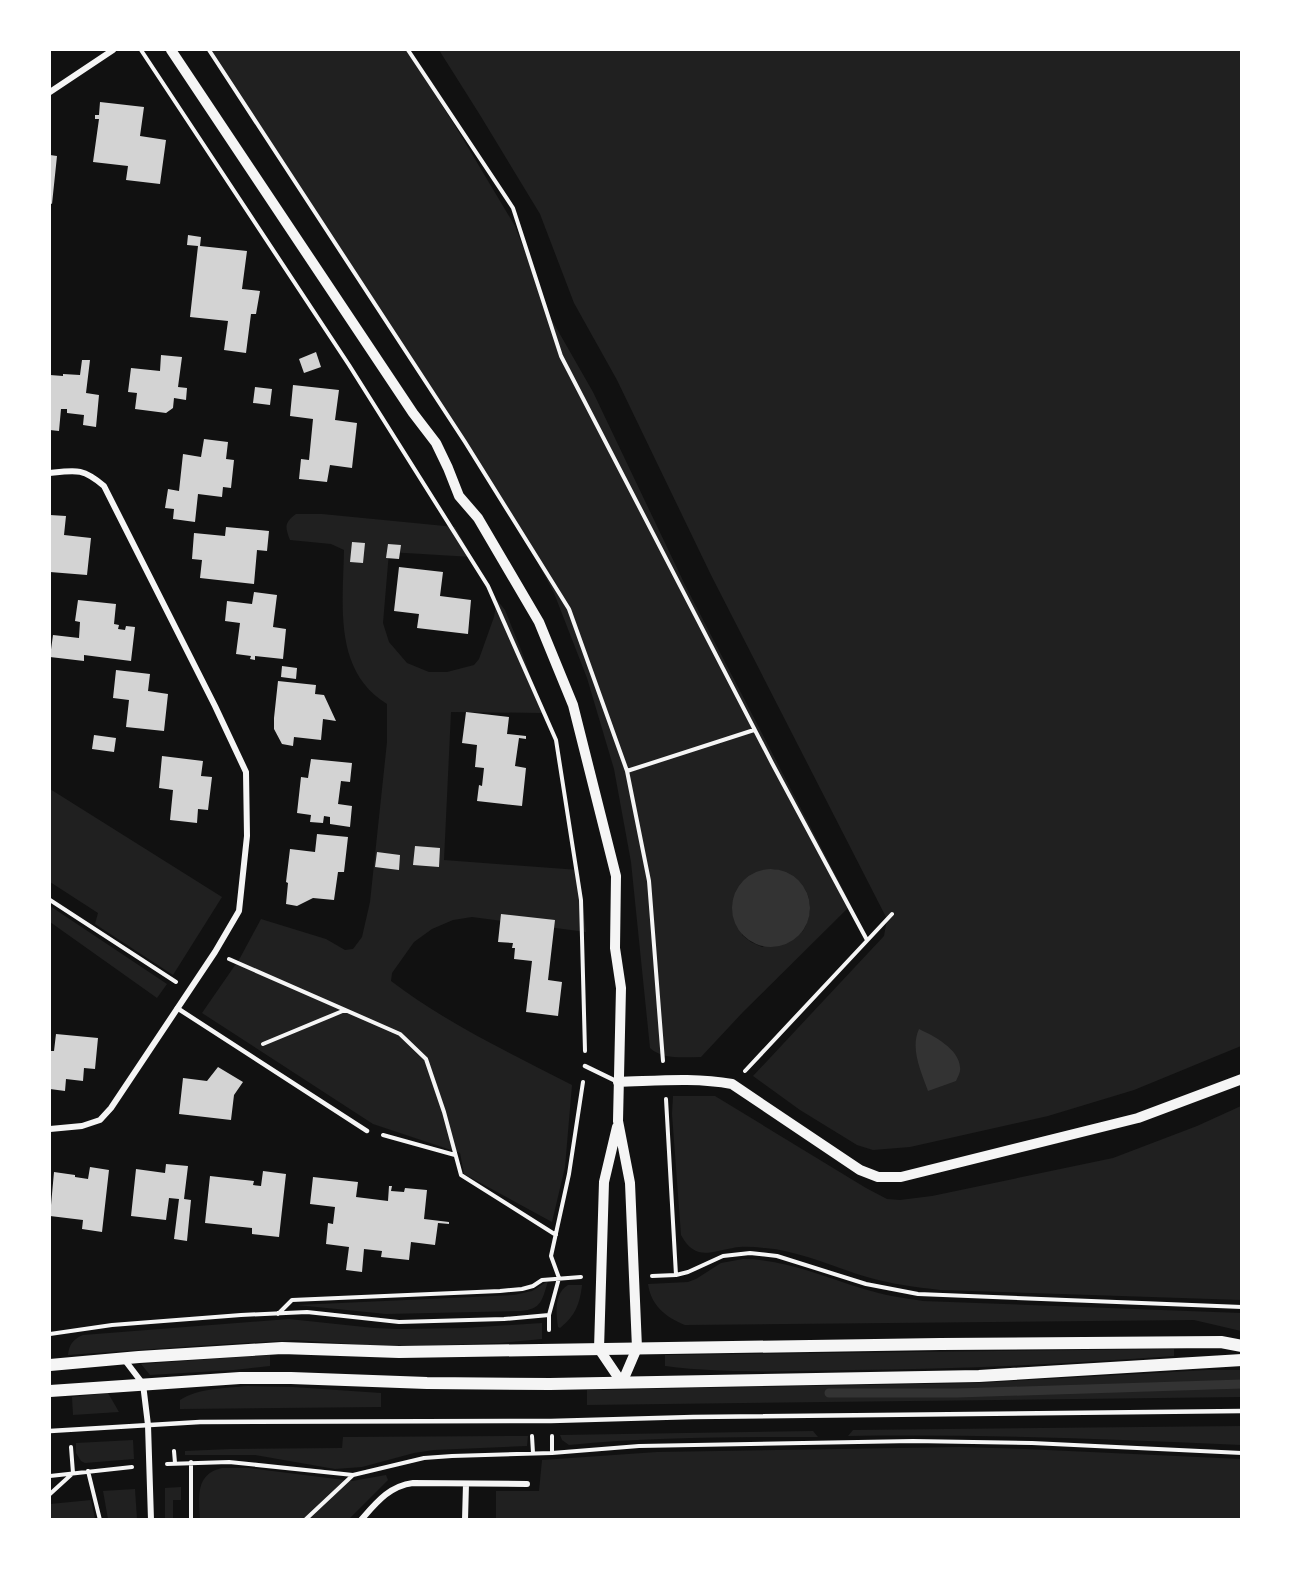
<svg xmlns="http://www.w3.org/2000/svg" width="1291" height="1569" viewBox="0 0 1291 1569" font-family="Helvetica,sans-serif">
<style>
.green{fill:#202020;fill-rule:evenodd}
.water{fill:#333}
.lines{fill:none;stroke-linecap:round;stroke-linejoin:round}
.stream{stroke:#333;stroke-width:9}
.building{fill:#d3d3d3}
.path{stroke:#f5f5f5;stroke-width:4}
.service{stroke:#f5f5f5;stroke-width:4.5}
.minor{stroke:#f5f5f5;stroke-width:6}
.tertiary{stroke:#f5f5f5;stroke-width:10}
.secondary{stroke:#f5f5f5;stroke-width:12}
</style>
<rect width="100%" height="100%" fill="#111"/>
<path class="green" d="M 207,50 L 407,50 L 457,129 L 515,226 L 549,315 L 593,392 L 686,587 L 851,905 L 743,1012 L 701,1057 C 684,1057 663,1060 650,1048 L 631,862 L 614,769 L 587,678 L 554,593 L 509,509 L 444,411 ZM 774,869 C 806,877 819,902 803,931 L 762,947 L 751,942 L 742,935 L 763,870 Z
M 439,50 L 1241,50 L 1241,1046 L 1134,1090 L 1048,1116 L 910,1147 L 873,1150 L 857,1145 L 800,1110 L 753,1076 L 884,936 L 887,919 L 711,575 L 617,380 L 574,303 L 540,214 L 480,115 Z
M 296,514 L 322,514 L 455,527 L 472,557 L 389,552 L 383,623 L 389,642 L 407,663 L 429,672 L 447,672 L 474,665 L 479,659 L 494,617 L 497,600 L 505,610 L 522,652 L 543,713 L 451,712 L 444,860 L 579,870 L 586,932 L 472,917 L 453,920 L 432,929 L 414,942 L 392,973 L 391,981 C 446,1023 510,1053 572,1085 L 565,1167 L 552,1222 L 464,1174 L 460,1153 L 373,1124 L 202,1013 L 240,958 L 261,919 L 326,939 L 345,950 L 353,949 L 362,937 L 370,902 L 387,742 L 387,704 C 333,671 343,605 344,550 L 331,544 L 290,540 C 285,527 284,523 296,514 Z
M 50,789 L 222,897 L 173,975 L 95,924 L 98,913 L 50,882 Z
M 50,906 L 167,984 L 157,998 L 50,922 Z
M 673,1096 L 715,1096 L 866,1188 L 887,1199 L 900,1200 L 932,1196 L 1113,1158 L 1197,1126 L 1241,1106 L 1241,1300 L 940,1290 C 915,1287 891,1284 867,1277 C 833,1267 800,1251 765,1248 C 754,1247 743,1246 733,1248 C 710,1252 695,1261 681,1235 L 672,1114 Z
M 743,1259 C 785,1259 824,1277 864,1289 C 883,1295 903,1298 923,1301 L 1241,1313 L 1241,1331 L 1194,1320 L 685,1325 C 665,1317 651,1305 648,1284 L 688,1282 L 696,1279 L 721,1263 Z
M 548,1281 C 542,1300 542,1309 521,1311 L 386,1314 L 297,1305 L 514,1295 L 532,1291 Z
M 568,1285 L 582,1285 C 580,1304 575,1316 560,1328 L 558,1327 C 556,1313 554,1293 568,1285 Z
M 289,1319 L 374,1328 L 398,1329 L 464,1328 L 542,1323 L 542,1339 L 500,1343 L 415,1346 L 367,1345 L 294,1340 L 195,1346 L 68,1355 C 69,1345 73,1339 83,1335 Z
M 1174,1349 L 1174,1356 C 1067,1364 960,1369 852,1370 C 789,1371 727,1374 665,1366 L 665,1355 Z
M 270,1355 L 270,1366 L 234,1370 L 150,1375 L 141,1364 Z
M 1207,1370 L 1241,1370 L 1241,1397 L 587,1405 L 587,1390 L 976,1383 Z
M 248,1386 L 293,1387 L 381,1393 L 381,1407 L 180,1409 L 180,1400 C 198,1388 227,1388 248,1386 Z
M 108,1393 L 119,1412 L 73,1415 L 72,1397 Z
M 1242,1426 L 1241,1445 C 1111,1439 979,1434 848,1436 L 853,1430 Z
M 813,1431 L 818,1437 C 735,1437 652,1437 569,1445 L 562,1440 L 560,1435 Z
M 528,1436 L 527,1446 L 434,1450 L 414,1453 L 362,1467 L 335,1469 L 255,1455 L 185,1455 L 185,1451 L 230,1449 L 342,1448 L 343,1437 Z
M 133,1440 L 134,1459 L 85,1463 L 81,1461 L 76,1453 L 76,1443 Z
M 960,1447 L 1026,1449 L 1241,1459 L 1241,1519 L 496,1519 L 496,1491 L 539,1491 L 542,1460 L 657,1452 Z
M 222,1468 L 249,1468 L 352,1481 L 386,1475 L 388,1480 L 349,1519 L 200,1520 C 199,1497 195,1474 222,1468 Z
M 181,1487 L 181,1500 L 173,1500 L 173,1519 L 165,1519 L 165,1488 Z
M 135,1489 L 137,1519 L 108,1519 L 103,1491 Z
M 91,1500 L 95,1519 L 50,1519 L 50,1504 Z"/>
<path class="water" d="M732 908a39 39 0 1 1 78 0a39 39 0 1 1-78 0Z
M 919,1029 C 934,1036 959,1049 960,1067 C 961,1072 958,1076 956,1081 L 928,1091 C 921,1071 910,1049 919,1029 Z"/>
<g class="lines">
<path class="stream" d="M 829,1393 L 957,1393 L 1242,1384"/>
</g>
<path class="building" d="M 100,102 L 144,107 L 140,136 L 166,140 L 160,184 L 126,180 L 128,166 L 93,162 L 99,119 L 95,119 L 95,115 L 99,115 Z
M 50,155 L 57,156 L 52,204 L 50,203 Z
M 188,235 L 201,237 L 200,246 L 247,251 L 242,289 L 260,291 L 256,314 L 251,314 L 246,353 L 224,350 L 228,321 L 190,317 L 198,246 L 187,245 Z
M 316,352 L 321,367 L 304,373 L 299,359 Z
M 161,355 L 182,357 L 178,387 L 187,388 L 186,400 L 174,398 L 173,408 L 166,413 L 135,409 L 137,393 L 128,392 L 131,368 L 160,371 Z
M 82,360 L 90,360 L 86,393 L 99,395 L 96,427 L 83,425 L 84,415 L 67,413 L 67,409 L 61,409 L 59,431 L 50,430 L 50,375 L 63,376 L 63,374 L 80,375 Z
M 293,385 L 339,390 L 335,420 L 357,423 L 352,468 L 330,465 L 327,482 L 299,479 L 301,459 L 309,460 L 313,419 L 290,416 Z
M 255,387 L 272,389 L 270,405 L 253,403 Z
M 204,439 L 228,442 L 226,459 L 234,460 L 231,488 L 223,487 L 222,497 L 198,494 L 195,522 L 173,519 L 174,509 L 165,508 L 168,489 L 179,491 L 183,454 L 201,457 Z
M 50,515 L 66,516 L 64,535 L 91,538 L 87,575 L 50,572 Z
M 226,527 L 269,531 L 267,551 L 257,550 L 254,584 L 200,578 L 202,560 L 192,559 L 194,533 L 225,536 Z
M 352,542 L 365,543 L 363,563 L 350,562 Z
M 388,544 L 401,545 L 399,559 L 386,558 Z
M 399,567 L 443,572 L 440,596 L 471,600 L 468,634 L 417,628 L 419,614 L 394,611 Z
M 254,592 L 277,595 L 273,627 L 286,629 L 283,659 L 255,656 L 255,660 L 250,659 L 251,656 L 236,654 L 240,623 L 225,621 L 227,601 L 252,604 Z
M 78,600 L 116,604 L 114,624 L 119,625 L 118,629 L 125,630 L 126,626 L 135,627 L 131,661 L 84,655 L 84,661 L 50,657 L 53,635 L 79,638 L 80,622 L 75,621 Z
M 282,666 L 297,668 L 296,679 L 281,677 Z
M 116,670 L 150,674 L 148,691 L 168,694 L 164,731 L 126,727 L 129,700 L 113,698 Z
M 278,681 L 316,685 L 315,694 L 324,695 L 336,721 L 323,719 L 321,740 L 294,737 L 293,746 L 282,744 L 274,729 L 274,718 Z
M 466,712 L 509,717 L 507,734 L 526,736 L 526,739 L 519,738 L 515,766 L 526,768 L 522,806 L 477,801 L 479,785 L 482,786 L 484,768 L 475,767 L 477,745 L 462,743 Z
M 94,735 L 116,738 L 114,752 L 92,749 Z
M 162,756 L 203,761 L 201,776 L 212,777 L 208,810 L 198,809 L 197,823 L 170,820 L 173,790 L 159,788 Z
M 311,759 L 352,763 L 350,782 L 341,781 L 338,804 L 352,806 L 350,827 L 330,824 L 330,817 L 324,816 L 323,823 L 310,822 L 311,815 L 297,813 L 301,777 L 308,778 Z
M 317,834 L 348,837 L 344,872 L 338,872 L 334,900 L 313,898 L 297,906 L 286,904 L 288,883 L 286,882 L 290,849 L 315,852 Z
M 415,846 L 440,848 L 439,867 L 413,865 Z
M 377,852 L 400,855 L 399,870 L 375,867 Z
M 501,914 L 555,920 L 548,980 L 562,982 L 558,1016 L 526,1012 L 532,961 L 514,959 L 515,948 L 512,948 L 513,943 L 498,942 Z
M 56,1034 L 98,1038 L 95,1069 L 84,1068 L 83,1081 L 66,1079 L 65,1091 L 50,1089 L 50,1051 L 54,1051 Z
M 218,1067 L 243,1082 L 234,1095 L 231,1120 L 179,1114 L 183,1078 L 207,1081 Z
M 166,1164 L 188,1166 L 184,1199 L 191,1200 L 187,1241 L 174,1239 L 179,1199 L 169,1198 L 166,1220 L 131,1216 L 136,1169 L 165,1173 Z
M 90,1167 L 109,1170 L 102,1232 L 82,1229 L 83,1220 L 50,1216 L 54,1172 L 75,1175 L 75,1177 L 88,1179 Z
M 263,1171 L 286,1174 L 279,1237 L 252,1234 L 252,1228 L 205,1223 L 210,1176 L 254,1181 L 253,1185 L 261,1186 Z
M 313,1177 L 358,1182 L 356,1197 L 388,1201 L 389,1186 L 392,1186 L 391,1191 L 404,1192 L 405,1188 L 427,1190 L 424,1219 L 449,1222 L 449,1224 L 438,1223 L 435,1245 L 411,1242 L 409,1260 L 381,1257 L 382,1251 L 364,1249 L 362,1272 L 346,1270 L 349,1247 L 326,1244 L 328,1223 L 333,1224 L 335,1207 L 310,1204 Z"/>
<g class="lines">
<path class="path" d="M 141,50 L 349,365 L 488,586 L 556,740 L 581,900 L 585,1051
M 209,50 L 465,442 L 569,609 L 627,771 L 649,881 L 663,1061
M 408,50 L 513,208 L 561,356 L 772,763 L 867,940
M 627,771 L 754,730
M 50,900 L 176,982
M 229,959 L 400,1034 L 426,1059 L 444,1112 L 461,1175 L 556,1235
M 263,1044 L 345,1010
M 745,1071 L 892,914
M 666,1099 L 676,1275
M 383,1135 L 455,1155
M 652,1276 L 676,1275 L 688,1272 L 723,1256 L 750,1253 L 777,1256 L 866,1284 L 918,1294 L 1242,1307
M 559,1278 L 551,1256 L 569,1174 L 583,1082
M 278,1314 L 292,1300 L 500,1291 L 522,1289 L 533,1286 L 542,1280 L 581,1277
M 549,1330 L 549,1315 L 559,1278
M 50,1334 L 112,1325 L 241,1315 L 307,1312 L 399,1322 L 504,1319 L 549,1315
M 532,1436 L 533,1453
M 552,1436 L 552,1453
M 174,1451 L 175,1463
M 191,1462 L 191,1520
M 167,1464 L 229,1462 L 353,1475 L 424,1458 L 452,1456 L 552,1453 L 639,1446 L 913,1441 L 1032,1443 L 1242,1453
M 88,1471 L 100,1520
M 50,1476 L 132,1467
M 50,1494 L 73,1473 L 71,1447
M 305,1520 L 353,1475"/>
<path class="service" d="M 177,1008 L 367,1131
M 585,1066 L 618,1082
M 50,1431 L 200,1422 L 551,1421 L 693,1417 L 1242,1411"/>
<path class="minor" d="M 50,92 L 113,50
M 50,473 C 76,470 83,468 104,486 L 215,706 L 246,772 L 247,836 L 239,911 L 215,952 L 111,1108 L 100,1120 L 82,1126 L 50,1129
M 124,1359 L 143,1384 L 148,1425 L 151,1520
M 361,1520 C 376,1503 389,1486 413,1483 L 527,1484
M 465,1520 L 466,1484"/>
<path class="tertiary" d="M 171,50 L 413,413 L 436,443 L 448,468 L 459,496 L 478,518 L 539,622 L 573,705 L 616,876 L 615,948 L 621,988 L 618,1121 L 630,1183 L 637,1348 L 622,1383
M 618,1082 C 656,1081 694,1077 732,1084 L 860,1170 L 878,1177 L 901,1177 L 1138,1118 L 1242,1079
M 617,1127 L 604,1182 L 599,1349 L 622,1383"/>
<path class="secondary" d="M 50,1365 L 139,1357 L 282,1348 L 399,1352 L 940,1344 L 1221,1342 L 1242,1346
M 50,1391 L 240,1378 L 291,1378 L 427,1383 L 550,1384 L 979,1376 L 1242,1360"/>
</g>
<rect width="1291" height="1569" fill="none" stroke="#ffffff" stroke-width="102"/>
</svg>
